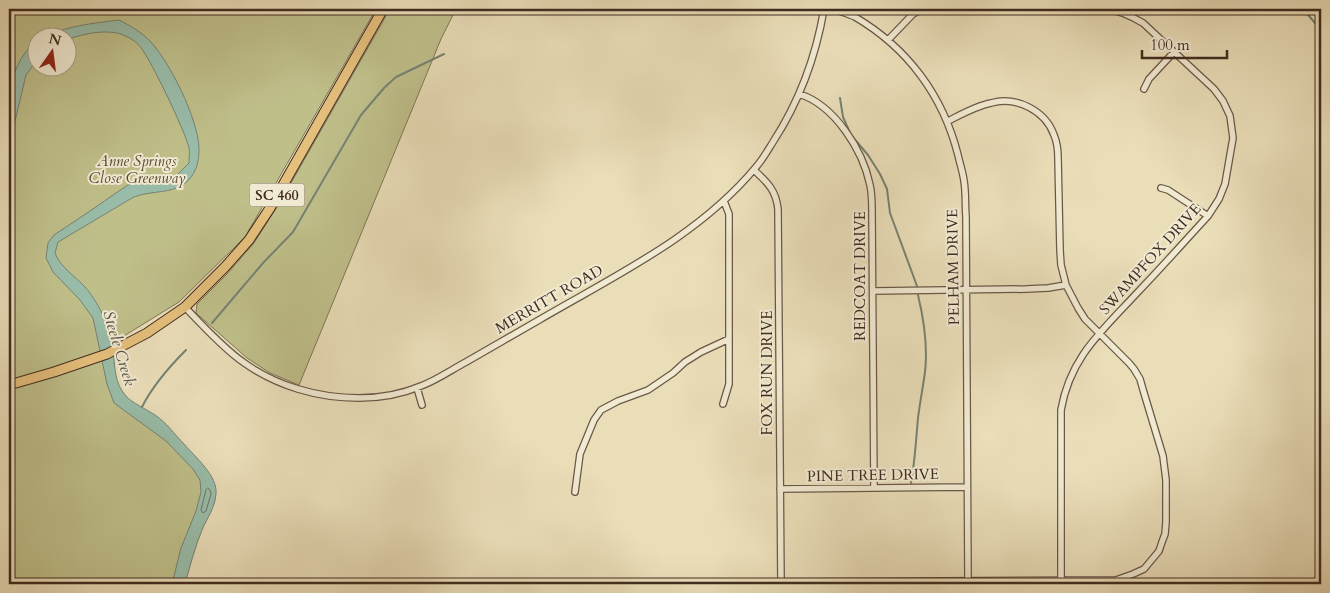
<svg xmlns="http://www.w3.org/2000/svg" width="1330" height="593" viewBox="0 0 1330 593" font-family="Cardo,serif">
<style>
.green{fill:#bfbf8a;stroke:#807656;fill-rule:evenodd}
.water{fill:#99bdaa;stroke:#758373}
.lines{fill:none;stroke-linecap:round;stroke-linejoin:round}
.shore{stroke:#6c7466;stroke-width:1}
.stream{stroke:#758373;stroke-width:2}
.minor-casing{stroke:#6a5847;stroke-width:8}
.primary-casing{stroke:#402c21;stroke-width:11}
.minor{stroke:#f1ead2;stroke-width:5.5}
.primary{stroke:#e5bf7c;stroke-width:9}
.labels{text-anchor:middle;stroke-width:4;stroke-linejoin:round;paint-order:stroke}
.shield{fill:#f1ead2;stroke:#756556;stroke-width:1}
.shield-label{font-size:14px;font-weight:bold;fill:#402c21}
.park-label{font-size:15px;font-style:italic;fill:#594936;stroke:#f1ead2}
.street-label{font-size:15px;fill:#402c21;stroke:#f1ead2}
.water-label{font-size:16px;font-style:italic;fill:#565043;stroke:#f1ead2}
</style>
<rect width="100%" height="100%" fill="#eadeb9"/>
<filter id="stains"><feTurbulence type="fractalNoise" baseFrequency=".004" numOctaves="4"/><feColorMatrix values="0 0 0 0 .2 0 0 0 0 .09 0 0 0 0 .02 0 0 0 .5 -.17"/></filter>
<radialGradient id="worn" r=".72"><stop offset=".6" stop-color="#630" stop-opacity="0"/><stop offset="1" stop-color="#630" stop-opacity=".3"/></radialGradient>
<path class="green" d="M 9,9 L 376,9 L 245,237 L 179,302 L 106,347 L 110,376 L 135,410 L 206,480 L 179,584 L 9,584 ZM 38,38 L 68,38 L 68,68 L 38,68 Z
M 390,9 L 456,9 L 441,39 L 299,385 L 270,373 L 247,358 L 196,313 L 197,304 L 227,274 L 254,243 L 279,204 Z"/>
<path class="water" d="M 119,20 C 131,26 141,32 150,41 C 170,62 198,119 199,148 C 199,158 198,168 191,177 C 178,196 150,189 132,198 L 58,242 L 55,253 C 60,267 75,276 85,287 C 93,296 100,308 105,320 C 108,328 112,340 113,349 C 115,366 114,383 126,396 C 132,403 146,409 155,415 C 167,423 174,434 184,444 C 195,457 218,476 216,494 C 215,508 207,518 202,530 C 195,547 190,566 185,584 L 172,584 L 181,548 L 196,511 L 201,492 L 200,480 L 193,469 L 166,441 L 114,403 L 107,384 L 93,318 L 80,300 L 53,272 L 46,258 L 48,243 L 54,235 L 90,211 L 116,193 L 128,185 L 135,183 L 147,181 L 164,179 L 177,175 L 189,163 C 189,158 190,152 189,148 C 186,133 148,53 138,44 C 134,40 126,36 121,34 C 104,29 84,34 68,39 L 68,38 L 42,38 C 65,26 94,23 119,20 Z
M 37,41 L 37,60 L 26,75 L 15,121 L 9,128 C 9,117 8,106 9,96 C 12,75 20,53 37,41 Z"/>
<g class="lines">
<path class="shore" d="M 208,488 L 210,490 L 211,494 L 206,511 L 203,513 L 201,510 L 206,490 Z"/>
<path class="stream" d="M 1303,9 L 1321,30
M 840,98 L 843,117 L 851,135 L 868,155 L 880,174 L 887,189 L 890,213 L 917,286
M 212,323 L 263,263 L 293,232 L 361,115 L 384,88 L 396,77 L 444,54
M 142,407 C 153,385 168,368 186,350
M 911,483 C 915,461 916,440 918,418 C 920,402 923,387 925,372 C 928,346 924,320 918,295"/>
<defs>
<path id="minor" d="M 834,9 C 841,12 849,14 855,17 C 908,48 943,96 958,155 C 960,164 963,173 964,181 C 966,193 965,205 966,216 L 968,580
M 888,40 L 913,14 L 922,9
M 1144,89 L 1149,79 L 1174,52
M 799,94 C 835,105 863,151 870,185 C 872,194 872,204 872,212 L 874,488
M 754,170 C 767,182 776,190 778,209 L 781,584
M 1161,188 L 1168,190 L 1208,216
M 873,291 L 1026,289 L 1048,288 L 1066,285
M 185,307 C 202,325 223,348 243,362 C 276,386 318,398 359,398 C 379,398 402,394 421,386 C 437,380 451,370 466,362 C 490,348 515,334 539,320 C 616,275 699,236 756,167 C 763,159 768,150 773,142 C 799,102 816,56 824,9
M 417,388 L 422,405
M 723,404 L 729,384 L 729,214 L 724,201
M 780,489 L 967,487
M 575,492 L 580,454 L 594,420 L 601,410 L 618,401 L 648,390 L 673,373 L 685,362 L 701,352 L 729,339
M 1061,580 L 1061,410 C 1070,357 1102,331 1137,293 C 1161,268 1184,242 1208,216 L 1219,199 L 1225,184 L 1233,138 L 1230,116 L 1223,101 L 1214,89 L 1143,23 C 1131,16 1119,10 1105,9
M 781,582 L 1116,580 L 1133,574 L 1144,569 L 1159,551 L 1162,542 L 1165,534 L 1166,522 L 1166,480 L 1163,456 L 1144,393 L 1140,379 L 1134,369 L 1129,363 L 1085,319 L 1078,308 L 1066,285 L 1061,265 L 1060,250 L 1058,158 C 1058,150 1057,142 1054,135 C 1045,110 1016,96 991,103 C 976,106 962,114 948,121"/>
<path id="primary" d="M 9,385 L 54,372 L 107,354 L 147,333 L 185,307 L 225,267 L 249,240 L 270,208 L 383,9"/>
</defs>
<use href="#minor" class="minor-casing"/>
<use href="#primary" class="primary-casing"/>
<use href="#minor" class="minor"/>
<use href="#primary" class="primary"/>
</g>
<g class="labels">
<rect class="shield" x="249.5" y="183.5" width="55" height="23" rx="4"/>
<g class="shield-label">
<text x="277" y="200">SC 460</text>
</g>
<g class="park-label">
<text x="137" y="166">Anne Springs<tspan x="137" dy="17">Close Greenway</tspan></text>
</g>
<g class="street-label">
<text transform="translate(1150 259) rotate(-48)" y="5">SWAMPFOX DRIVE</text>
<text transform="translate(953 267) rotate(-91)" y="5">PELHAM DRIVE</text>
<text transform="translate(860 276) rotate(-90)" y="5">REDCOAT DRIVE</text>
<text transform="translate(549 299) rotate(-30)" y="5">MERRITT ROAD</text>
<text transform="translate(767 373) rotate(-90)" y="5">FOX RUN DRIVE</text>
<text transform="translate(873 475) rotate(-1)" y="5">PINE TREE DRIVE</text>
</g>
<g class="water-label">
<text transform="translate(120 348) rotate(73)" y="6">Steele Creek</text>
</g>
</g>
<rect width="1330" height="593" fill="none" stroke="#eadeb9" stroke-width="30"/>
<rect x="10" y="10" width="1310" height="573" fill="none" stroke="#402c21" stroke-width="2.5"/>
<rect x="15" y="15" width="1300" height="563" fill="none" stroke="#402c21"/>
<g transform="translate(52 52) rotate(14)"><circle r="24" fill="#f1ead2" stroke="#aa9e8b"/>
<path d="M0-4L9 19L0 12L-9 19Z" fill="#8f2418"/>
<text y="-8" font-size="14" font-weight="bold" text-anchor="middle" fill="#402c21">N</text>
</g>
<path d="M1142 50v8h85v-8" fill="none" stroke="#402c21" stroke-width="2.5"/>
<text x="1150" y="50" font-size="15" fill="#402c21" stroke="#f1ead2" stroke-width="4" paint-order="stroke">100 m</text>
<rect width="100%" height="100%" filter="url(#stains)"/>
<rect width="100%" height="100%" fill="url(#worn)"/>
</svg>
